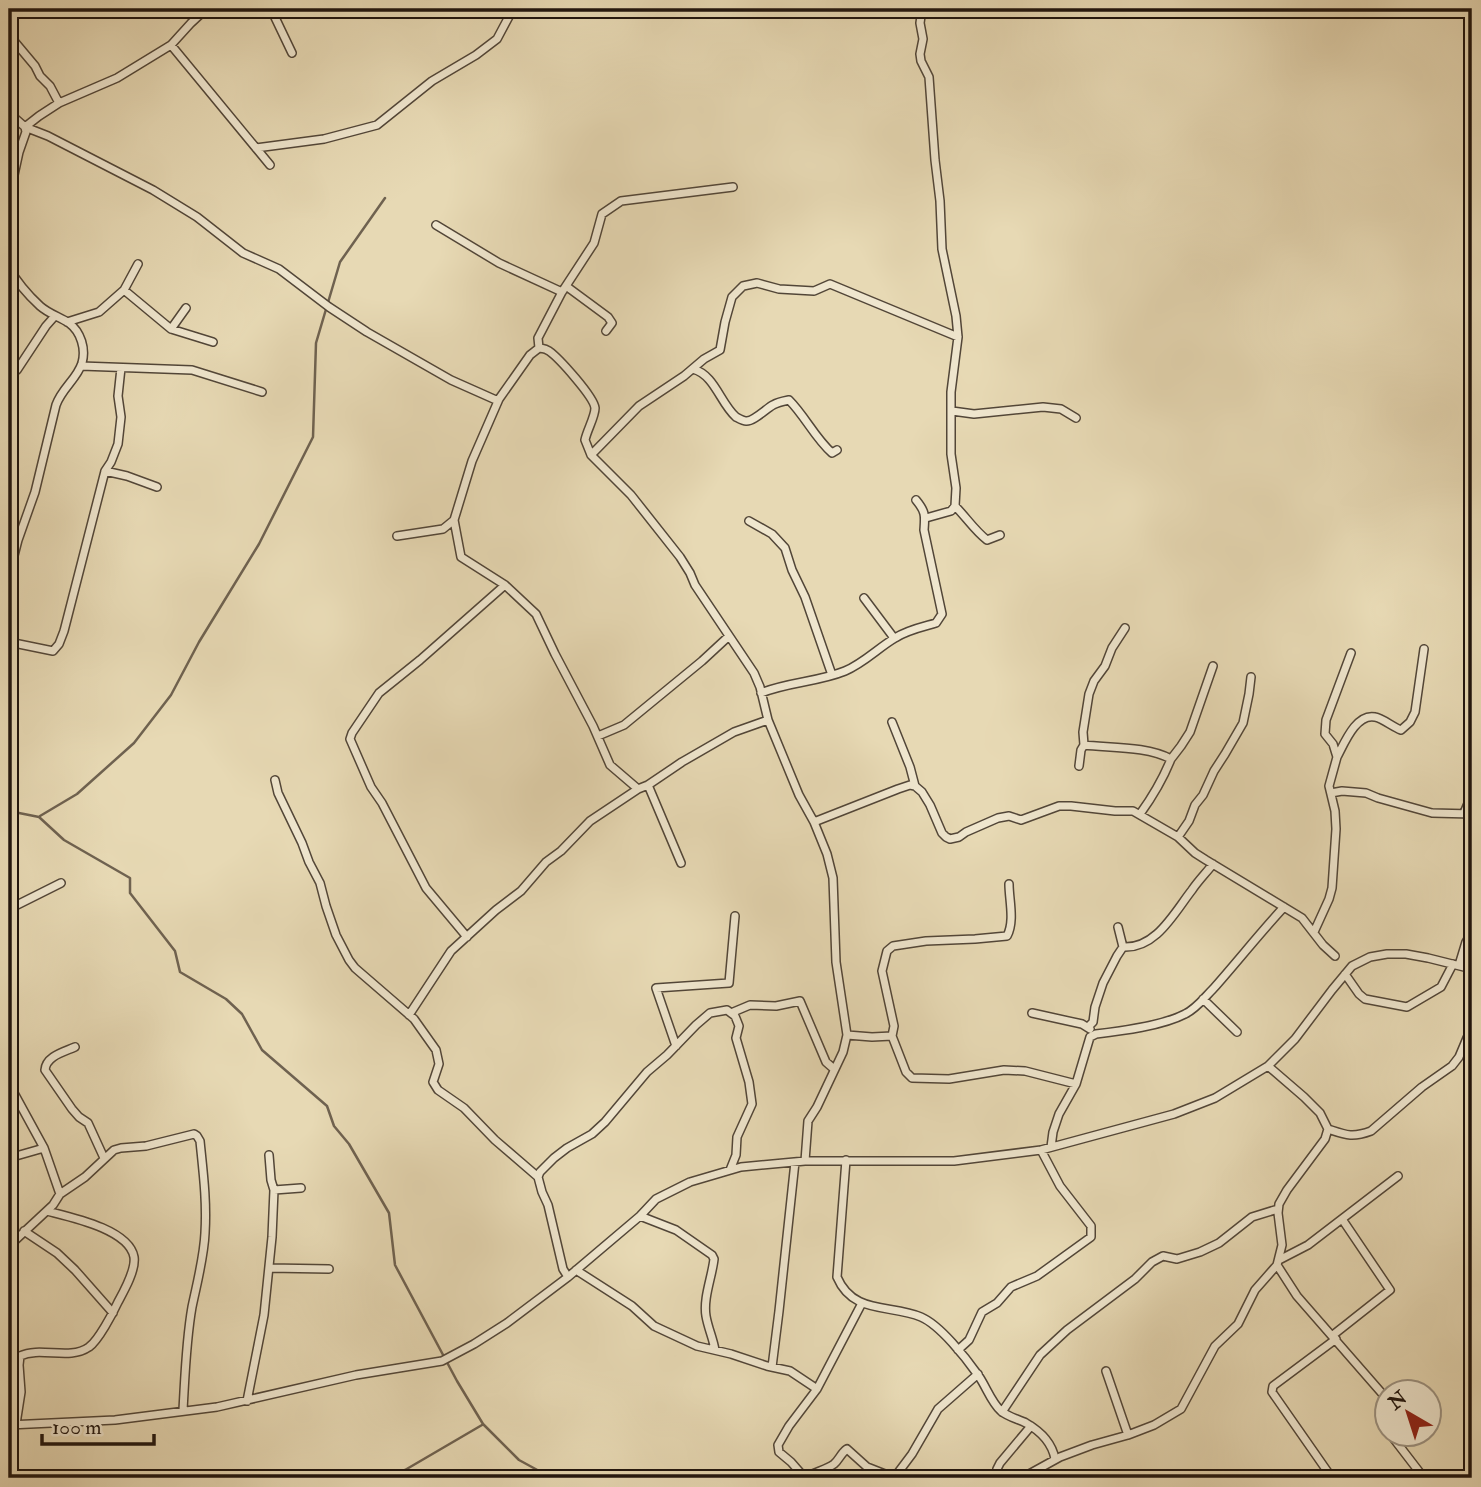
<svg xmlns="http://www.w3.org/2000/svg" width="1481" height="1487" viewBox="0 0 1481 1487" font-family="'IM FELL Double Pica',serif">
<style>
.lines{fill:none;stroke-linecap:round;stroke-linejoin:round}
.stream{stroke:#6f6250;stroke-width:2.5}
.street-casing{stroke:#524638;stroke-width:10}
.street{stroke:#efe6ce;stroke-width:7}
</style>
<rect width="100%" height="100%" fill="#e7d9b4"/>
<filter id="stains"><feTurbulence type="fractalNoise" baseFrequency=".00286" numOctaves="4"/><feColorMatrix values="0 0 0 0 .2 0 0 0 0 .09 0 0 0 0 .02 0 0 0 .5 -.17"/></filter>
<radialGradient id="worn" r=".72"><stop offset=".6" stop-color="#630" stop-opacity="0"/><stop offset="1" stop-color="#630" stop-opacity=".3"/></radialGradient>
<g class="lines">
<path class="stream" d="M 9,811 L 39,817 L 64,840 L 130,878 L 130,893 L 175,951 L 180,972 L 226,999 L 242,1014 L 262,1050 L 327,1106 L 334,1126 L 349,1144 L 389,1213 L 395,1265 L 457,1381 L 483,1424 L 519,1460 L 552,1478
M 40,816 L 77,794 L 134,743 L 171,695 L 199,642 L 259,544 L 313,437 L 316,343 L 340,262 L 385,198
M 383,1478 L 405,1470 L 482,1425"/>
<defs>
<path id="street" d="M 271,9 L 292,53
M 275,16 L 296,9
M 9,35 L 35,66 L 40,76 L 50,86 L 59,103
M 171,45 L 270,165
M 9,113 L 25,127 L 48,136 L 153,190 L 197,217 L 243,253 L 279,269 L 329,307 L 367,332 L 451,380 L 496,400 L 499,399
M 256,148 L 324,139 L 377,125 L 432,81 L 476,55 L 497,39 L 513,9
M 9,198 L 19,152 L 26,132 L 25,127 L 39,116 L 59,103 L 117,78 L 171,45 L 191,23 L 206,9
M 436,225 L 499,263 L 562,292
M 9,268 C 17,282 28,295 40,306 C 49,314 60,317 69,323 C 81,332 86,349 82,363 C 77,379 62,388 56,405 L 35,492 L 18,540 L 9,575
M 566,286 L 608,317 L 612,323 L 606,331
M 124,290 L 171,329 L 213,342
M 67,322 L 99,312 L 124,290 L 138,264
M 171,329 L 186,308
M 539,348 C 545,349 544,348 549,351 C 559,358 594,397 595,408 C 595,417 587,430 585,440 L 591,455 L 631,495 L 680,557 L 690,573 L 695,585 L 754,673 L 760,687 L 768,720 L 799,795 L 814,822 L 827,854 L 833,878 L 836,962 L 847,1035 L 843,1052 L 817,1107 L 808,1121 L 805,1161
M 539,348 L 538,338 L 562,292 L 594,243 L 602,214 L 621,201 L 733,187
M 81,366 L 192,370 L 262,392
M 693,369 C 715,375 720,403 736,417 C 738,418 743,421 746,421 C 753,422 767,408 773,405 C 778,402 784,401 789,400 C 805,416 815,438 832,453 L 837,450
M 17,370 L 46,326 L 54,317
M 952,411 L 974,414 L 1043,407 L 1061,409 L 1076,418
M 591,455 L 639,406 L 684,376 L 704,359 L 720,350 L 725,322 L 732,297 L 743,286 L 757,283 L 779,289 L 814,291 L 830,284 L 958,337
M 105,471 L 111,462 L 118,444 L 121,417 L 118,396 L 121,368
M 955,506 C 966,517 975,531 987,540 L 1000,535
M 926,518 L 951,511 L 955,506 L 956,488 L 951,454 L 951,392 L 958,337 L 956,316 L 942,249 L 940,201 L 935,160 L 929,77 L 921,61 L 920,54 L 923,39 L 920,23 L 921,16 L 927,9
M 454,520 L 461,557 L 505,585 L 536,614 L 555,654 L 593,726 L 610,765 L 638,789
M 749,521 L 772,534 L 785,548 L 792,570 L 805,597 L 832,675
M 397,536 L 443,529 L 454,520 L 472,461 L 499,399 L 530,355 L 539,348
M 864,598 L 894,638
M 1125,628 L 1112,648 L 1105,666 L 1094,681 L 1089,694 L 1083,732 L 1084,745 C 1111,748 1147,746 1171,759 C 1163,779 1153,796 1140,814
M 9,642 L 53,651 L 59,644 L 64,631 L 105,471 L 127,476 L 157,487
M 761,693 C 788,682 818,682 845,671 C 864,663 878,648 895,638 C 907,630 922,627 936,623 L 942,614 L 924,530 C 925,516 926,512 916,500
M 892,722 L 910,767 L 915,786 L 922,792 L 930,805 L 942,833 L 946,837 L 950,839 L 959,837 L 966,832 L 998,818 L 1009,816 L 1021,820 L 1059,806 L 1071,806 L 1115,811 L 1133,811 L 1178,837 L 1195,853 L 1206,860 L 1302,918 L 1323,945 L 1335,956
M 598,736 L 624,725 L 702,661 L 729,636
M 1337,757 C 1344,744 1356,713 1375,717 C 1382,718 1393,727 1401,730 L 1410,722 L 1415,712 L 1424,649
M 1171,759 L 1181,746 L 1190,732 L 1213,666
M 1079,766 L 1081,750 L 1084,745
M 275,780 L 278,793 L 302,843 L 309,862 L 320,883 L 326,906 L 336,935 L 349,960 L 355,968 L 414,1019 L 436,1050 L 439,1064 L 433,1082 L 438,1090 L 464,1108 L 495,1140 L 538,1177 L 542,1192 L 548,1205 L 563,1269 L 568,1277
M 648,785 L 681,863
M 1331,793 L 1342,791 L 1366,793 L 1378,798 L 1432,813 L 1472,814
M 1464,813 L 1472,794
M 814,822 L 898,789 L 910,785 L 915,786
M 1178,837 L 1189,821 L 1195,805 L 1203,795 L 1214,771 L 1225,754 L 1243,723 L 1249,694 L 1251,677
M 9,909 L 61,883
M 1314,932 L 1329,899 L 1332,888 L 1336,829 L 1335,811 L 1329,786 L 1337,757 L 1333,744 L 1325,734 L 1326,720 L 1351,653
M 467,937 L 426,888 L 382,803 L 371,787 L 350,739 L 352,733 L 379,693 L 420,660 L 505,585
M 1123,947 C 1156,949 1174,913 1192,890 C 1198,881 1206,873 1213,864
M 1459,965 L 1466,942 L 1472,932
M 1345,974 L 1359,994 L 1365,999 L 1407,1007 L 1441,987 L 1453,964
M 1203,999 L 1237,1032
M 731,1013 L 750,1005 L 776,1006 L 800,1001 L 826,1062 L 834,1069
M 1032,1013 L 1082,1024 L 1090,1029
M 409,1015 L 451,951 L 496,910 L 521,891 L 546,862 L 561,851 L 590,821 L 638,789 L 648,785 L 682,762 L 734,732 L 768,720
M 1088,1027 L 1093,1022 L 1095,1007 L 1103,983 L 1117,956 L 1123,947 L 1118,927
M 847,1035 L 872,1037 L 892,1036 L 894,1026 L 882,971 L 887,951 L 893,946 L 926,941 L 975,939 L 1007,936 C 1015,921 1009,900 1009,884
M 892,1036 L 906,1072 L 912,1078 L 949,1079 L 1004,1070 L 1025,1071 L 1076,1084
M 676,1046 L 656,988 L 729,983 L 735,916
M 75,1047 C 64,1052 46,1056 45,1070 L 72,1109 L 79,1117 L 88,1123 L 104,1158
M 9,1084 L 44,1148 L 60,1194
M 1328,1129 C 1346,1135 1352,1138 1371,1131 L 1422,1087 L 1452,1066 L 1459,1057 L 1467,1038 L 1472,1029
M 1051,1147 L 1053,1132 L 1059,1114 L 1076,1084 L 1090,1037 L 1096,1034 C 1122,1031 1162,1026 1185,1014 C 1196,1009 1204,998 1213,989 C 1237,962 1259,934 1284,907
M 9,1158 L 44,1148
M 846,1160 L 837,1277 C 853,1315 891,1304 921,1317 C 940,1325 966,1358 978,1375 C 986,1386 991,1402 1001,1411 C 1008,1417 1018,1419 1026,1423 C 1040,1431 1052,1442 1055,1459
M 538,1177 L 540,1172 L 554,1158 L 567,1148 L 592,1134 L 605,1122 L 647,1072 L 667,1055 L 696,1025 L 710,1013 L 727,1010 L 735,1016 L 739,1026 L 736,1038 L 749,1082 L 752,1104 L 737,1137 L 736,1155 L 730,1170
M 274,1190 L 301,1188
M 640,1216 L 676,1230 L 712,1255 L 714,1259 C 712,1277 703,1298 706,1316 C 708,1328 713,1338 715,1350
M 24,1231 L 57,1253 L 75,1270 L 113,1313
M 9,1246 L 53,1205 L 60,1194 L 85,1177 L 114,1150 L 121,1148 L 146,1146 L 194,1134 L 197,1136 L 200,1141 C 203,1171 207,1201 205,1233 C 204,1257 197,1283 192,1307 C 186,1341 185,1376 183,1410
M 1279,1260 L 1308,1245 L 1398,1176
M 1277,1265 L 1297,1296 L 1386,1398
M 269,1268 L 329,1269
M 576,1270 L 632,1306 L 654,1326 L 697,1346 L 731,1354 L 767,1366 L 790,1371 L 817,1389
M 1333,1335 L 1390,1290 L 1342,1219
M 958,1350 L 969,1340 L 982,1312 L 997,1303 L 1011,1287 L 1037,1276 L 1091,1237 L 1091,1226 L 1060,1186 L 1041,1150
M 772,1367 L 779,1311 L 795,1162
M 1106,1371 L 1128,1435
M 247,1401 L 264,1315 L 272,1237 L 274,1190 L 271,1180 L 269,1155
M 1002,1412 L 1040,1355 L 1067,1330 L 1135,1279 L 1152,1262 L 1163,1256 L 1177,1259 L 1200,1252 L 1219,1243 L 1252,1217 L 1278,1209
M 16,1424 L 21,1392 L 19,1365 L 20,1356 C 41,1346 69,1361 89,1347 C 98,1341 113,1313 118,1302 C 124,1291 136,1270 134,1257 C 129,1229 70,1217 47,1211
M 9,1425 L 115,1420 L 217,1407 L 356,1375 L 442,1361 L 474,1344 L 507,1323 L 568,1277 L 640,1216 L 656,1199 L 690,1182 L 741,1167 L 805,1161 L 954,1161 L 1041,1150 L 1174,1114 L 1215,1098 L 1268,1066 L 1295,1039 L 1332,990 L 1352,966 L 1370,957 L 1387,954 L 1406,954 L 1428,958 L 1472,969
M 1393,1434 L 1394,1439 L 1424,1478
M 997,1469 L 1000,1463 L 1031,1426
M 805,1478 L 791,1462 L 779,1452 L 778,1445 L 789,1426 L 817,1389 L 862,1303
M 805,1478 C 814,1472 826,1470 834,1464 C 839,1460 841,1453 847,1449 L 867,1467 L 895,1478
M 894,1478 L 912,1454 L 938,1409 L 978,1374
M 1022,1478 L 1060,1457 L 1092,1445 L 1128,1435 L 1154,1425 L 1181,1409 L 1215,1346 L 1238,1324 L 1255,1290 L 1277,1265 L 1282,1245 L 1278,1213 L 1279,1204 L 1287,1190 L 1325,1139 L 1328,1129 L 1320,1113 L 1304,1097 L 1268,1066
M 1332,1478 L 1272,1392 L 1273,1386 L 1336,1339"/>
</defs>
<use href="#street" class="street-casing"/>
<use href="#street" class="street"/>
</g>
<rect width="1481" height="1487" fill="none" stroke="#e7d9b4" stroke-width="35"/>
<rect x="10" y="10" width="1460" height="1466" fill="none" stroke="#20150e" stroke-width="3.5"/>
<rect x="18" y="18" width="1446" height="1452" fill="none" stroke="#20150e" stroke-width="2"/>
<g transform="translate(1408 1413) rotate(321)"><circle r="33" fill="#efe6ce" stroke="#9c9281" stroke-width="2"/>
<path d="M0-5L12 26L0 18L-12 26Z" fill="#8f2418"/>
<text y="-10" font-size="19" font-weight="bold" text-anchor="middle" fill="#20150e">N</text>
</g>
<path d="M42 1434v10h112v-10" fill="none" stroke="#20150e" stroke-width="3.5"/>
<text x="52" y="1434" font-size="21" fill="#20150e" stroke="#efe6ce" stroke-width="5" paint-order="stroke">100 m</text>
<rect width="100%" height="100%" filter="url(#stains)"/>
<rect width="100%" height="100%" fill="url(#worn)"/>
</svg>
